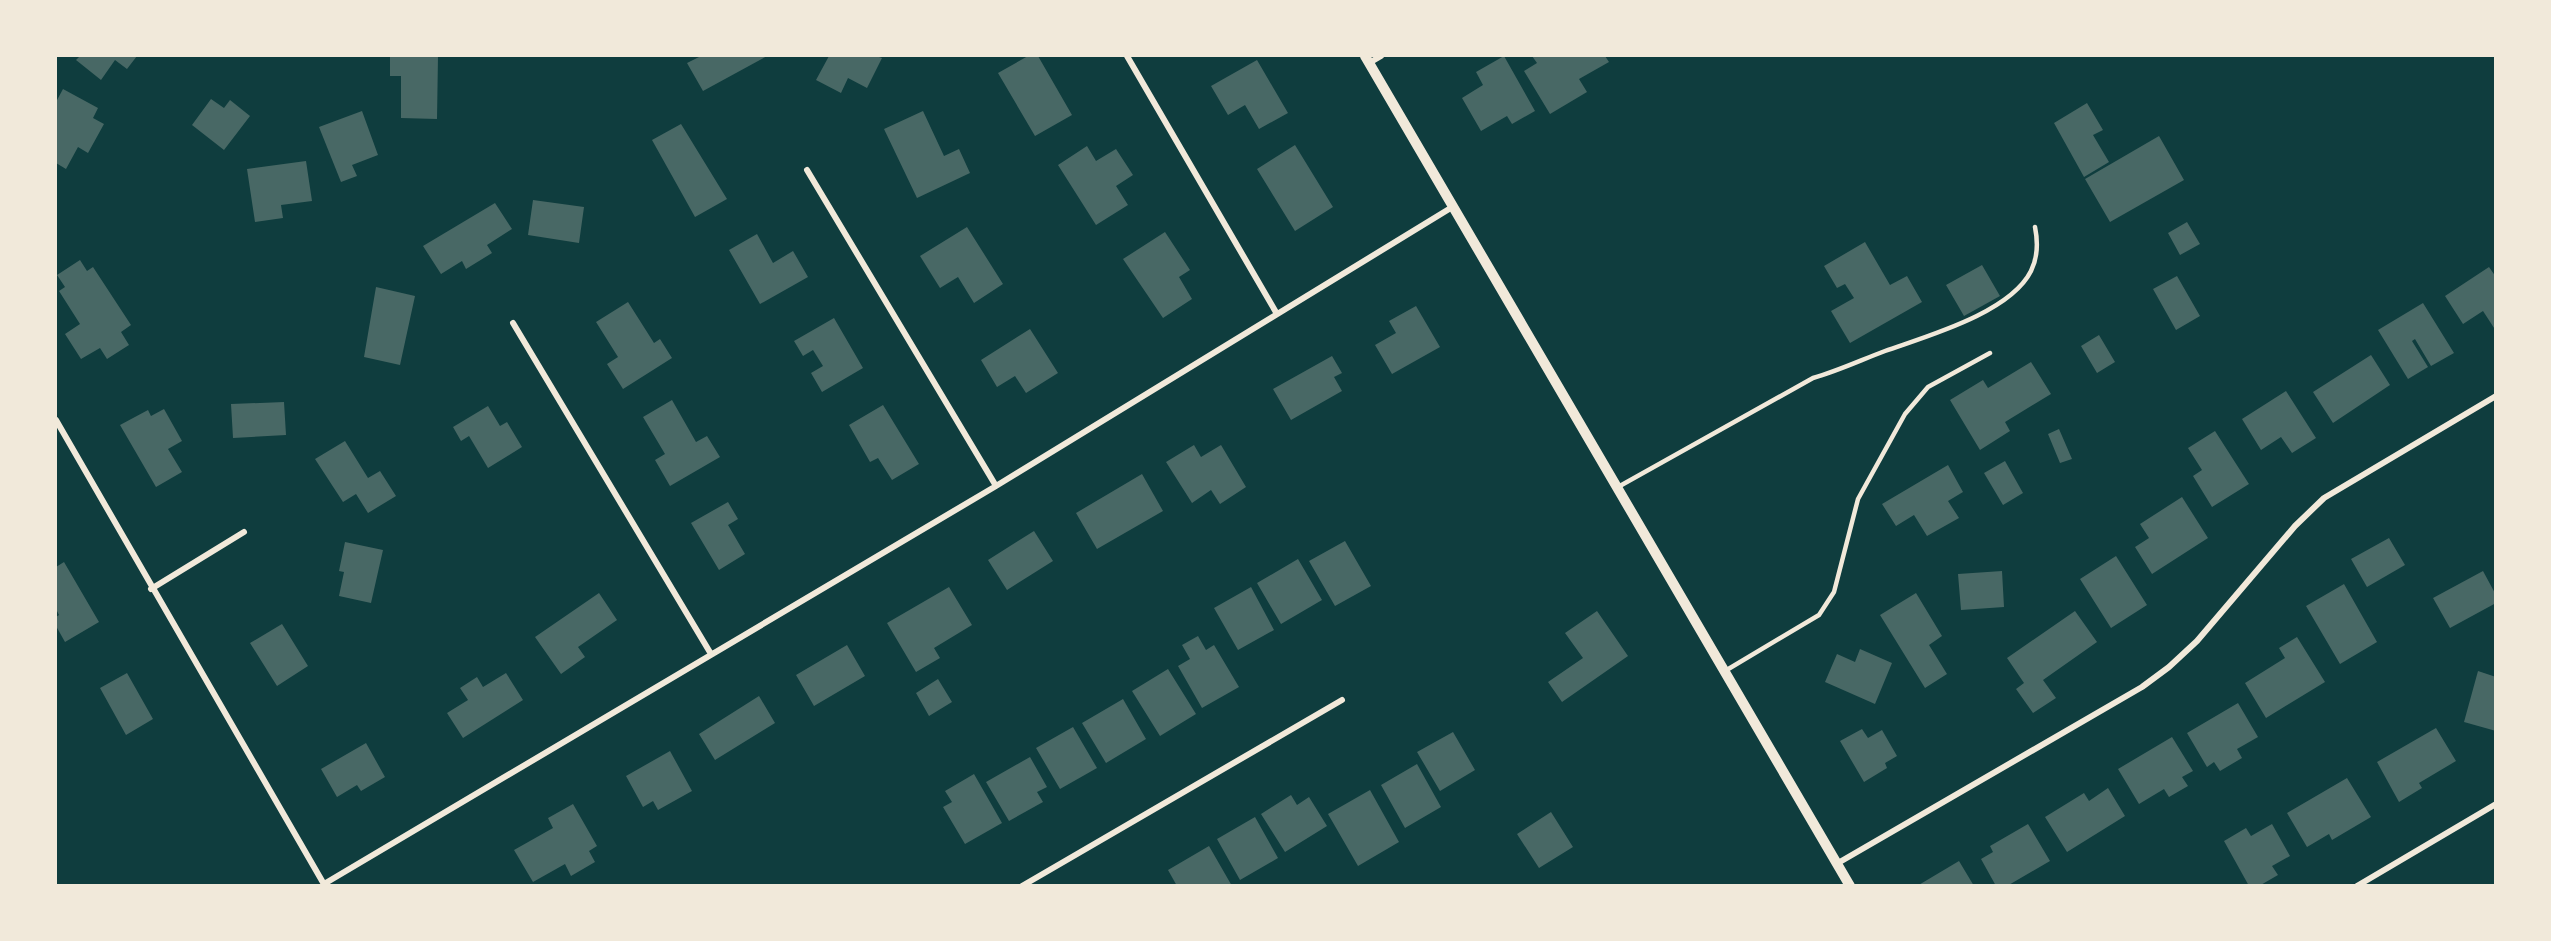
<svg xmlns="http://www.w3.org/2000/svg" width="2551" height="941" viewBox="0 0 2551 941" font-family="'Alegreya Sans',sans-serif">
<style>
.building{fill:#486865}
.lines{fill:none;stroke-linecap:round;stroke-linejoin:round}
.service{stroke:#f1e9da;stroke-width:4.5}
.minor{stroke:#f1e9da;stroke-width:6}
.tertiary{stroke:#f1e9da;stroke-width:10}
</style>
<rect width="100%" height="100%" fill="#0f3d3e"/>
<path class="building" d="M 80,56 L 137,56 L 127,69 L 115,60 L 101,80 L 76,60 Z
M 390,56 L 438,56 L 437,119 L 401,118 L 401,76 L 390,76 Z
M 701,56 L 767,56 L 703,91 L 687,63 Z
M 829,56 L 876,56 L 882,58 L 867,88 L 848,78 L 841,93 L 816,80 Z
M 1028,56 L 1038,56 L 1072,115 L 1035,136 L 998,73 Z
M 1504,56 L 1535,111 L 1512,124 L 1507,116 L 1481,131 L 1462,98 L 1483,85 L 1476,72 Z
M 1532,56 L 1605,56 L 1609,62 L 1579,79 L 1587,92 L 1550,114 L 1524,71 L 1537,63 Z
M 1257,60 L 1288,113 L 1259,129 L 1245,105 L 1228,115 L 1211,86 Z
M 63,89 L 98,108 L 93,118 L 104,124 L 88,153 L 78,147 L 66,169 L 56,163 L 56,102 Z
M 211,99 L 224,108 L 230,100 L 250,116 L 224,150 L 192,125 Z
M 2087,103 L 2103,130 L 2093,135 L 2109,162 L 2084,177 L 2054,123 Z
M 362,111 L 378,155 L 352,165 L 357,176 L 341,182 L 319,127 Z
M 923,111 L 944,156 L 959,149 L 970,173 L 917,198 L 884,129 Z
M 681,124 L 727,199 L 695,217 L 652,140 Z
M 2159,136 L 2184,180 L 2110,222 L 2085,179 Z
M 1295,145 L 1333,207 L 1295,231 L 1257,169 Z
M 1087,146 L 1096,161 L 1116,149 L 1133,175 L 1116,186 L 1128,205 L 1096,225 L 1058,165 Z
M 306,161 L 312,201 L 281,205 L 283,218 L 255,222 L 247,169 Z
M 533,200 L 584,207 L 579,243 L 528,235 Z
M 495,203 L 512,229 L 487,245 L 492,253 L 466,269 L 462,261 L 441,274 L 423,246 Z
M 2187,222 L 2200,244 L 2180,255 L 2168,233 Z
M 967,227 L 1003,284 L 974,303 L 958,277 L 940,288 L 920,256 Z
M 1165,232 L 1190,270 L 1179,277 L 1192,299 L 1163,318 L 1123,259 Z
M 757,234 L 773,263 L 793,251 L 808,277 L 760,304 L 729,250 Z
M 1865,242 L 1890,285 L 1907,276 L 1922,302 L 1850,343 L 1831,311 L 1854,298 L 1845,284 L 1837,288 L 1824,266 Z
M 80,260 L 87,271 L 93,267 L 131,325 L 121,332 L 129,345 L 107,359 L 100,348 L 81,359 L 65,334 L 80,324 L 59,291 L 65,287 L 57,275 Z
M 1982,265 L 2000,296 L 1964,316 L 1946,285 Z
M 2489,267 L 2496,277 L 2496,331 L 2483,311 L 2463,324 L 2445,296 Z
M 2177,276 L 2200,316 L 2176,330 L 2153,289 Z
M 376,287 L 415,296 L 400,365 L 364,357 Z
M 628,302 L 654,343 L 660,339 L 672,358 L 623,389 L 607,364 L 618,357 L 596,322 Z
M 2423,303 L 2454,353 L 2431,366 L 2415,339 L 2412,341 L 2428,367 L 2408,379 L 2378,330 Z
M 1416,306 L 1440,347 L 1392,374 L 1375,345 L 1396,333 L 1389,321 Z
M 834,318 L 863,368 L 822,392 L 811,373 L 823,366 L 813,350 L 803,356 L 794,341 Z
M 1030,329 L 1058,373 L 1026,393 L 1015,376 L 997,387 L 981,360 Z
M 2099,335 L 2115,362 L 2097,373 L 2081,346 Z
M 2371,355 L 2390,385 L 2333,423 L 2313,392 Z
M 1332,356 L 1342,373 L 1334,377 L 1342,391 L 1291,420 L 1273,389 Z
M 2031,362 L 2051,394 L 2005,422 L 2010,431 L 1980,450 L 1950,400 L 1983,380 L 1988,388 Z
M 2286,391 L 2316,438 L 2292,453 L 2281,437 L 2261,450 L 2242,419 Z
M 672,400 L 696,442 L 707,436 L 720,457 L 670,486 L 655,460 L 665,454 L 643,417 Z
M 284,402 L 286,435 L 233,438 L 231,404 Z
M 883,405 L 919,464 L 892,480 L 878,458 L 870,462 L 849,425 Z
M 488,406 L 500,426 L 507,422 L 522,447 L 488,468 L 469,436 L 461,441 L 453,427 Z
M 164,409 L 182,441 L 168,449 L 182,472 L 156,487 L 120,425 L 148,410 L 151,416 Z
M 2059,429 L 2072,459 L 2060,463 L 2048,434 Z
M 2215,431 L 2249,484 L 2212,507 L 2193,476 L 2202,470 L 2188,448 Z
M 345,441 L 368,478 L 380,471 L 396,496 L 368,513 L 356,494 L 343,502 L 315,459 Z
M 1194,445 L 1201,457 L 1221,445 L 1246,487 L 1220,504 L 1211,490 L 1192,503 L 1166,462 Z
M 2005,461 L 2023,493 L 2003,505 L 1984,473 Z
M 1948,465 L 1963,492 L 1948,501 L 1959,518 L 1927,536 L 1914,515 L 1896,526 L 1882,504 Z
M 1142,474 L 1163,511 L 1097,549 L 1076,513 Z
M 2182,497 L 2208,538 L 2152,574 L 2135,547 L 2149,538 L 2140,524 Z
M 728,502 L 738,519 L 728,525 L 745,554 L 719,570 L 691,523 Z
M 1034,531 L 1053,561 L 1007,590 L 988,560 Z
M 2389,538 L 2405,565 L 2367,587 L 2351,559 Z
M 1345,541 L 1371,586 L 1335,606 L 1309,561 Z
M 345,542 L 383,550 L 371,603 L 339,596 L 344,572 L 339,571 Z
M 2116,556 L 2147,605 L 2111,628 L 2080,579 Z
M 1298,559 L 1322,600 L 1281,624 L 1257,583 Z
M 64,562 L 99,622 L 65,642 L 56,626 L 56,617 L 59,615 L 56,609 L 56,567 Z
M 2002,571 L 2004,607 L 1961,610 L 1958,574 Z
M 2483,571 L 2496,595 L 2496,603 L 2450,628 L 2433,598 Z
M 2344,584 L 2377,642 L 2340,664 L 2306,606 Z
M 949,587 L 972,625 L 934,648 L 940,658 L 916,672 L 887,623 Z
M 1251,587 L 1274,630 L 1238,650 L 1214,608 Z
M 599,593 L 617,620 L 578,647 L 585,657 L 561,674 L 535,637 Z
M 1916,593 L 1942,636 L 1929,645 L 1947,674 L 1925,688 L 1880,615 Z
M 1597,611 L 1628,656 L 1562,702 L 1548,682 L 1583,658 L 1565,633 Z
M 2075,611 L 2097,642 L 2043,680 L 2056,698 L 2033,713 L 2016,689 L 2024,683 L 2007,658 Z
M 282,624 L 308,666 L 277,686 L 250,643 Z
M 1198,636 L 1206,650 L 1214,645 L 1239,687 L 1202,708 L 1178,666 L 1190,659 L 1182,645 Z
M 2297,637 L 2325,682 L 2266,718 L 2245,683 L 2285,658 L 2279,648 Z
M 847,645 L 865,676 L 814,706 L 796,675 Z
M 1860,649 L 1892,663 L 1875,704 L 1825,682 L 1837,654 L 1855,662 Z
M 1168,669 L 1196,714 L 1160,736 L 1132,691 Z
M 2478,671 L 2496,677 L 2496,731 L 2464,722 Z
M 127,673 L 153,719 L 126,735 L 100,688 Z
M 506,673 L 523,700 L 463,738 L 447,713 L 468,700 L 460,688 L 477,677 L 483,687 Z
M 938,679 L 952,702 L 929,716 L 916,693 Z
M 759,696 L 775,723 L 715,760 L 699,734 Z
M 1123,699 L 1146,739 L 1106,763 L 1082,723 Z
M 2238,703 L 2258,737 L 2237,749 L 2242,758 L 2220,771 L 2214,762 L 2207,767 L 2187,733 Z
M 1073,727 L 1097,768 L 1060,789 L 1036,748 Z
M 2436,728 L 2456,761 L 2419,783 L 2422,788 L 2399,802 L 2377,762 Z
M 1862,729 L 1868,738 L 1882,730 L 1897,756 L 1885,763 L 1887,768 L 1864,782 L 1840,741 Z
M 1453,732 L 1475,770 L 1440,791 L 1417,752 Z
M 2172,737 L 2193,771 L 2182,777 L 2188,786 L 2169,797 L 2164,789 L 2139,804 L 2118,769 Z
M 366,743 L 385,777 L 361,791 L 357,785 L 337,797 L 321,769 Z
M 670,751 L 692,791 L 658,810 L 653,801 L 643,807 L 626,776 Z
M 1030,757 L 1047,787 L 1037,792 L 1043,802 L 1009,821 L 986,782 Z
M 1417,764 L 1441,807 L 1405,828 L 1381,785 Z
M 974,774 L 1002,823 L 965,844 L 943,807 L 952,802 L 945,791 Z
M 2347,778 L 2371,817 L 2332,840 L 2329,834 L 2307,847 L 2287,813 Z
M 2108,788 L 2125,816 L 2067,852 L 2045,817 L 2084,793 L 2089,801 Z
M 1370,790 L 1399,842 L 1358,866 L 1328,814 Z
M 1291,795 L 1297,805 L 1309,797 L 1327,826 L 1285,852 L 1261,814 Z
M 573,804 L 597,846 L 589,851 L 595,862 L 571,876 L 565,864 L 533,882 L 514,850 L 553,828 L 548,818 Z
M 1551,812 L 1573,847 L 1539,868 L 1517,834 Z
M 1255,817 L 1278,858 L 1240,880 L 1217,839 Z
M 2028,824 L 2050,861 L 2007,886 L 1996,886 L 1981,859 L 1993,852 L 1990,846 Z
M 2272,824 L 2290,856 L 2272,866 L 2278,875 L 2259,886 L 2249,886 L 2224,841 L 2246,828 L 2251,836 Z
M 1209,846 L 1232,886 L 1177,886 L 1168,870 Z
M 1959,861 L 1974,886 L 1917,886 Z"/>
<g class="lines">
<path class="service" d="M 1618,487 L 1813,378 C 1838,371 1861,360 1885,351 C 1927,336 2010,313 2031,271 C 2038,257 2038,242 2035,227
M 1725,671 L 1819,615 L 1834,592 L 1858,499 L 1905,414 L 1928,387 L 1990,353"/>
<path class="minor" d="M 1127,56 L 1277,314
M 1369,63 L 1381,56
M 807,170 L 996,486
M 513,323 L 711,654
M 56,420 L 325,886
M 151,589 L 244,532
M 1838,863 L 2142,687 L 2169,667 L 2197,641 L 2295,526 L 2324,498 L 2496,396
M 324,884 L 996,486 L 1454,206
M 1022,886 L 1342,700
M 2357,886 L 2496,804"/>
<path class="tertiary" d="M 1365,56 L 1850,886"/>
</g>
<rect width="2551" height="941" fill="none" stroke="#f1e9da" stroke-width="114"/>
</svg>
